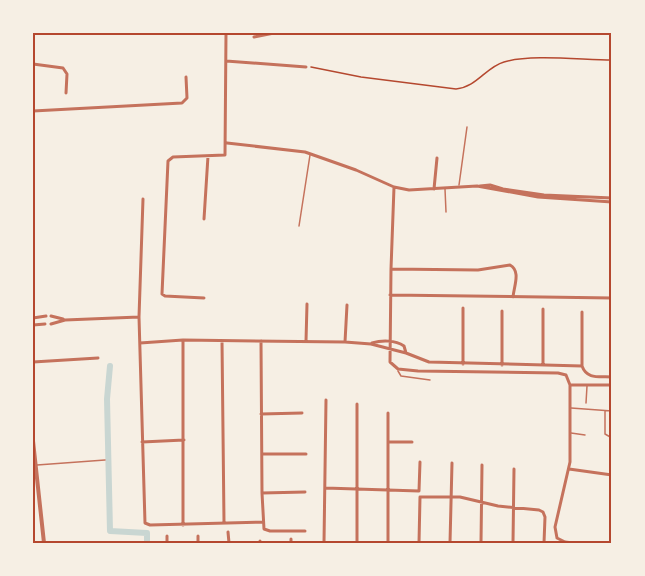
<svg xmlns="http://www.w3.org/2000/svg" width="645" height="576" viewBox="0 0 645 576" font-family="'PT Serif',serif">
<style>
.lines{fill:none;stroke-linecap:round;stroke-linejoin:round}
.canal{stroke:#c9d6d2;stroke-width:6}
.path{stroke:#b5482f;stroke-width:1.5}
.service{stroke:#c5725c;stroke-width:1.5}
.minor{stroke:#c5725c;stroke-width:3}
.tertiary{stroke:#c5725c;stroke-width:4}
.neatline{fill:none;stroke:#b5482f;stroke-width:2}
</style>
<rect width="100%" height="100%" fill="#f6efe4"/>
<g class="lines">
<path class="canal" d="M 110,366 L 107,399 L 110,531 L 147,533 L 147,543"/>
<path class="path" d="M 311,67 L 361,77 L 456,89 C 477,87 486,67 504,62 C 531,54 582,60 612,60"/>
<path class="service" d="M 459,185 L 467,127
M 445,189 L 446,212
M 299,226 L 310,155
M 398,371 L 401,376 L 430,380
M 586,403 L 587,386
M 571,408 L 612,411
M 605,411 L 605,434 L 612,438
M 571,433 L 585,435
M 37,465 L 105,460"/>
<path class="minor" d="M 254,37 L 274,33
M 226,61 L 306,67
M 33,64 L 63,68 L 67,74 L 66,93
M 33,111 L 182,103 L 187,98 L 186,77
M 227,143 L 305,152 L 356,170 L 394,187 L 409,190 L 477,186 L 538,197 L 612,202
M 480,186 L 490,185 L 503,189 L 544,195 L 612,198
M 394,187 L 391,269 L 390,362 L 398,369 L 418,371 L 558,373 L 566,375 L 570,385 L 570,462 L 555,527 L 557,538 L 565,542 L 573,543
M 434,189 L 437,158
M 204,219 L 208,156
M 391,269 L 478,270 L 510,265 C 521,271 514,286 513,297
M 390,295 L 612,298
M 204,298 L 165,296 L 162,294 L 168,161 L 173,157 L 225,155 L 226,33
M 463,308 L 463,364
M 543,309 L 543,365
M 502,311 L 502,365
M 582,312 L 582,366 C 587,380 600,376 612,377
M 51,316 L 63,319
M 139,317 L 143,199
M 33,318 L 46,316
M 51,324 L 65,320 L 139,317 L 145,523 L 150,525 L 263,522
M 33,325 L 45,324
M 222,341 L 224,522
M 261,341 L 262,493 L 264,529 L 270,531 L 305,531
M 306,341 L 307,304
M 345,342 L 347,305
M 140,343 L 183,340 L 345,342 L 371,344 L 406,353 L 429,362 L 582,366
M 372,343 C 382,340 395,340 404,346 L 406,353
M 33,362 L 98,358
M 570,385 L 612,385
M 261,414 L 302,413
M 142,442 L 184,440
M 389,442 L 412,442
M 262,454 L 306,454
M 569,469 L 612,475
M 325,488 L 419,491
M 419,491 L 420,462
M 262,493 L 305,492
M 420,497 L 460,497 L 498,506 L 539,510 L 543,512 L 545,517 L 544,543
M 183,525 L 183,340
M 228,532 L 229,543
M 167,536 L 167,543
M 198,536 L 198,543
M 291,539 L 291,543
M 260,541 L 260,543
M 324,543 L 326,400
M 357,543 L 357,404
M 388,543 L 388,413
M 419,543 L 420,497
M 450,543 L 452,463
M 481,543 L 482,465
M 513,543 L 514,469"/>
<path class="tertiary" d="M 33,441 L 44,543"/>
</g>
<rect width="645" height="576" fill="none" stroke="#f6efe4" stroke-width="69"/>
<rect x="34" y="34" width="576" height="508" class="neatline"/>
</svg>
